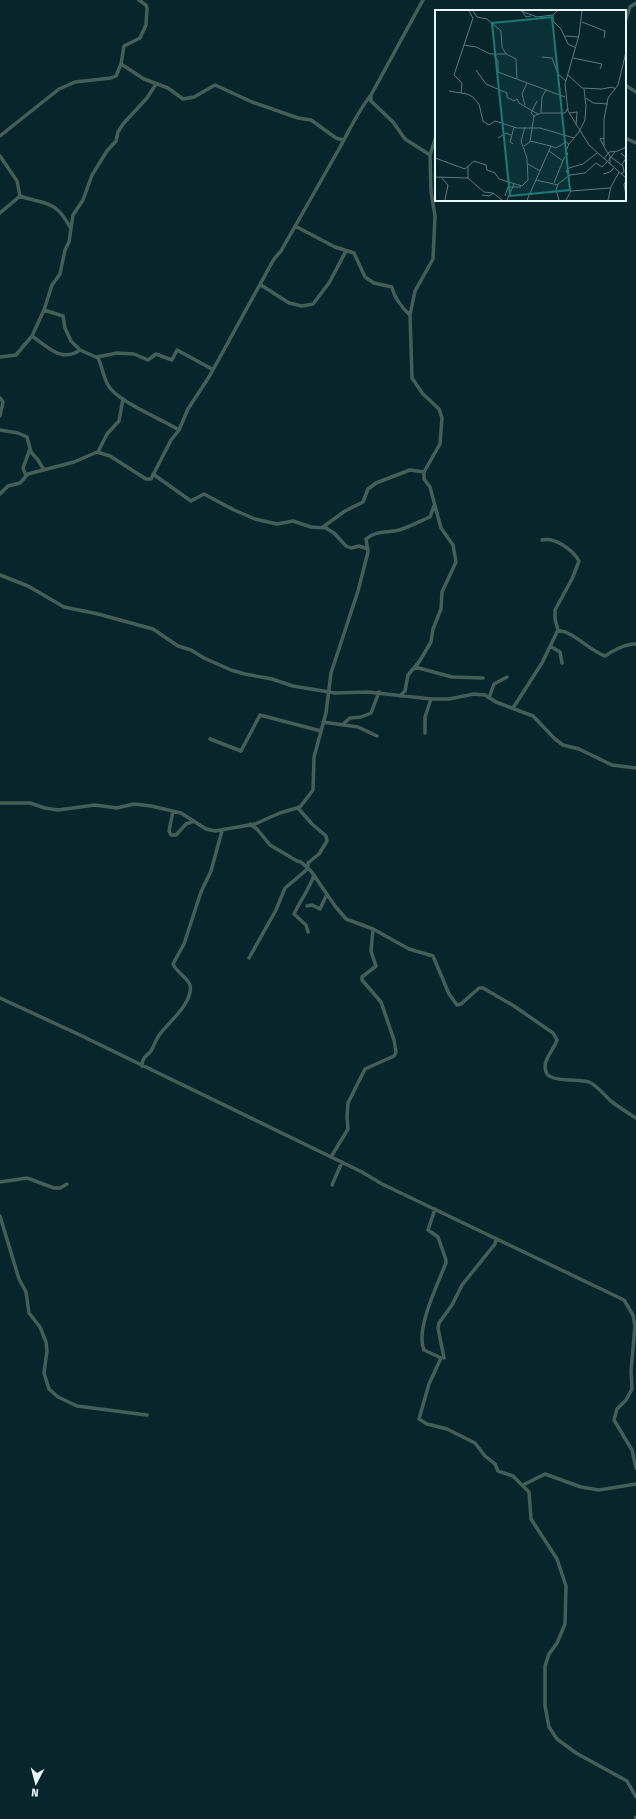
<svg xmlns="http://www.w3.org/2000/svg" width="636" height="1819" viewBox="0 0 636 1819" font-family="'Fira Sans',sans-serif">
<style>
.lines{fill:none;stroke-linecap:round;stroke-linejoin:round}
.minor{stroke:#465e5a;stroke-width:3.5}
.inset-road{fill:none;stroke:#61797e;stroke-width:1}
.view{fill:#1a7c75;fill-opacity:0.15;stroke:#1a7c75;stroke-width:2}
.inset-edge{fill:none;stroke:#e7f7fb;stroke-width:2}
</style>
<rect width="100%" height="100%" fill="#08252b"/>
<g class="lines">
<path class="minor" d="M 625,22 L 630,7 L 636,3
M 121,64 L 144,79 L 168,88 L 183,99 L 194,97 L 215,85 L 252,102 L 298,118 L 311,120 L 336,138 L 343,140
M 625,85 L 636,92
M 371,96 L 371,101 L 393,122 L 405,139 L 430,155
M 0,136 L 59,89 L 75,82 L 111,78 L 116,76 L 121,64 L 124,46 L 140,38 L 146,25 L 147,8 L 146,5 L 139,0
M 625,138 L 636,143
M 0,156 L 17,181 L 20,196 L 0,213
M 20,196 C 45,205 55,199 70,227
M 295,226 L 335,247 L 354,253 L 365,277 L 374,283 L 392,287 C 394,297 402,308 410,315
M 261,285 L 289,303 L 302,306 L 313,304 L 329,283 L 346,251
M 44,310 L 63,316 L 65,328 L 71,341 L 80,350 L 98,358 C 102,366 103,376 108,385 C 116,401 162,419 179,430
M 32,336 C 48,347 61,363 80,350
M 0,357 L 16,355 L 32,336 L 44,310 L 52,285 L 60,274 L 65,250 L 69,242 L 73,215 L 83,200 L 92,175 L 107,151 L 116,141 L 118,132 L 123,124 L 147,98 L 156,84
M 97,357 L 117,353 L 134,354 L 148,360 L 156,354 L 172,360 L 177,350 L 212,369
M 0,398 L 3,402 L 0,416
M 0,430 L 18,433 L 27,437 L 31,452 L 38,460 L 44,470
M 98,452 L 107,434 L 119,421 L 123,399
M 153,474 L 191,501 L 204,494 L 234,510 L 255,519 L 277,524 L 293,521 L 311,527 L 326,528 L 334,533 L 346,546 L 351,548 L 359,546 L 368,549
M 26,476 L 23,468 L 30,449
M 0,494 L 8,486 L 20,483 L 28,474 L 74,462 L 97,452 L 110,456 L 146,479 L 151,479 L 171,440 L 179,430 L 188,409 L 209,377 L 274,259 L 281,251 L 339,149 C 349,131 358,111 371,95 L 423,0
M 323,527 L 345,511 L 363,502 L 368,489 L 376,483 L 410,470 L 424,472
M 0,575 L 28,586 L 64,607 L 98,614 L 153,629 L 178,646 L 191,650 L 204,658 L 231,670 L 245,674 L 272,679 L 293,686 L 335,693 L 368,692 L 431,699 L 449,699 L 474,694 L 485,695 L 496,702 L 533,716 L 555,739 L 563,745 L 579,749 L 612,765 L 636,768
M 558,630 C 576,633 588,650 605,656 C 612,651 627,643 636,644
M 550,646 L 560,652 L 562,663
M 415,667 L 452,677 L 483,678
M 400,696 L 405,691 L 408,675 L 419,662 L 431,642 L 433,629 L 441,609 L 442,592 L 456,562 L 453,545 L 441,528 L 430,487 L 424,479 L 424,472 L 440,444 L 442,418 L 439,409 L 423,394 L 412,378 L 410,315 L 415,291 L 433,259 L 435,216 L 431,192 L 430,155 L 436,136
M 489,698 L 494,684 L 507,677
M 513,708 L 542,663 L 558,630 L 555,619 L 555,610 L 572,579 L 579,561 C 573,550 555,537 542,540
M 323,722 L 358,727 L 377,736
M 343,724 L 350,718 L 361,717 L 371,713 L 379,692
M 425,733 L 425,717 L 431,699
M 210,739 L 241,751 L 260,715 L 321,731
M 0,803 L 30,803 L 45,808 L 58,810 L 95,805 L 117,808 L 134,804 L 151,806 L 181,813 L 206,829 L 215,831 L 255,824 L 280,813 L 300,807 L 313,790 L 314,757 L 326,713 L 331,673 L 358,591 L 368,552 L 366,539 C 376,530 387,533 399,530 C 410,527 420,521 430,517 L 434,506
M 173,811 L 169,831 L 171,835 L 176,835 L 186,824 L 194,821
M 250,824 L 257,829 L 270,845 L 297,861 L 301,862 L 311,871 L 335,906 L 346,919 L 373,929 L 409,949 L 433,956 L 449,994 L 457,1005 L 461,1004 L 479,988 L 483,988 L 514,1006 L 553,1033 L 557,1040 C 554,1050 540,1062 547,1074 C 553,1082 579,1079 589,1082 C 598,1086 605,1096 612,1102 C 620,1108 628,1113 636,1118
M 307,906 L 312,905 L 320,909 L 327,894
M 308,932 L 306,925 L 294,914 C 300,901 310,888 314,875
M 249,958 L 276,910 L 285,888 L 303,873 L 308,868 L 308,863 L 319,854 L 327,841 L 326,836 L 312,824 L 298,808
M 0,998 L 80,1035 L 362,1172 L 382,1184 L 624,1300 L 633,1315 L 635,1326 L 631,1371 L 632,1389 L 626,1400 L 617,1409 L 614,1420 L 632,1450 L 636,1468
M 142,1066 C 142,1057 147,1056 151,1051 C 154,1046 156,1039 160,1034 C 168,1023 194,1002 190,985 C 187,977 176,972 173,964 L 184,944 L 201,892 L 211,871 L 222,831
M 331,1157 L 348,1129 L 347,1117 L 348,1103 L 365,1069 L 394,1056 L 396,1052 L 394,1040 L 381,1002 L 362,980 L 362,977 L 376,966 L 371,951 L 373,929
M 0,1182 L 27,1178 L 54,1188 L 60,1188 L 67,1184
M 332,1185 L 342,1162
M 435,1209 L 428,1230 L 438,1237 L 446,1260 L 446,1263 C 438,1283 415,1330 424,1350 L 441,1358 L 429,1384 L 419,1419 L 427,1424 L 447,1429 L 475,1443 L 485,1456 L 495,1464 L 498,1471 L 513,1476 L 529,1492 L 531,1519 L 557,1559 L 566,1586 L 565,1624 L 557,1643 L 549,1654 L 545,1666 L 545,1706 L 549,1727 L 557,1739 L 576,1753 L 627,1781 L 636,1797
M 0,1216 L 19,1279 L 26,1292 L 29,1313 L 40,1327 L 46,1342 L 47,1351 L 44,1373 L 49,1389 L 58,1397 L 77,1406 L 147,1415
M 444,1358 L 438,1328 L 439,1323 L 452,1305 L 462,1285 L 495,1244 L 496,1239
M 523,1485 L 545,1474 L 581,1487 L 599,1490 L 636,1484
M 635,1819 L 636,1817"/>
</g>
<g transform="translate(435 10)">
<rect width="191" height="191" fill="#08252b"/>
<path class="inset-road" d="M 38,1 L 42,7 L 52,9 L 66,21 L 67,37 L 71,44 L 81,49 L 82,69M 86,1 L 102,7 L 118,5 L 122,1M 87,1 L 91,7 L 96,6M 147,1 L 144,25 L 130,74 L 133,101 L 154,135 L 191,168M 118,5 L 118,11 L 126,19 L 133,34 L 141,38M 147,12 L 170,21 L 169,28M 130,26 L 144,27M 29,35 L 41,37 L 55,44 L 71,44M 59,45 L 63,51 L 63,62 L 130,87M 107,47 L 117,48 L 123,64 L 131,71M 138,48 L 167,54 L 165,59M 41,60 L 51,74 L 72,83 L 72,87 L 79,91 L 82,89 L 84,93 L 103,104M 133,65 L 147,78 L 167,79 L 177,77 L 181,79M 14,81 L 32,84 L 38,87 L 44,94 L 48,111 L 54,115 L 60,111 L 82,118 L 105,118 L 139,128M 26,83 L 27,73 L 19,65 L 38,8 L 34,1M 151,88 L 158,93 L 173,94M 90,95 L 87,84 L 92,73M 106,102 L 107,87 L 111,80M 134,103 L 142,102 L 141,115M 99,106 L 96,103 L 102,91M 144,122 L 150,110 L 151,96 L 149,79M 63,128 L 71,123 L 76,125M 169,128 L 165,129 L 169,136M 95,131 L 116,136M 78,134 L 75,132 L 79,117M 89,136 L 95,132 L 99,106 L 106,103 L 130,103 L 133,98M 114,141 L 128,151M 186,143 L 191,148 L 187,155M 176,147 L 188,156 L 189,162 L 186,164M 0,148 L 30,159 L 39,151 L 51,155 L 52,160 L 60,163 L 64,169 L 87,176 L 93,170 L 92,148 L 86,131 L 90,117M 169,149 L 174,142 L 183,141 L 191,137M 172,152 L 180,142M 93,154 L 105,161M 175,154 L 175,146 L 169,137 L 169,109 L 173,88 L 183,75 L 191,42M 33,156 L 33,168 L 49,182 L 58,183 L 67,190M 168,164 L 175,162 L 179,158M 135,166 L 131,161 L 134,158 L 148,154 L 162,143M 0,167 L 33,168M 6,167 L 13,175 L 10,190M 101,170 L 123,175M 191,170 L 189,175 L 191,185M 119,173 L 129,148 L 133,144 L 131,141 L 134,134 L 144,122M 47,185 L 54,186 L 59,183M 70,186 L 73,177 L 86,177M 72,190 L 79,174M 92,190 L 116,136 L 121,138 L 131,132 L 134,134M 124,190 L 121,180 L 123,174 L 135,165 L 150,163 L 161,153 L 167,157 L 172,152M 131,190 L 136,181 L 175,178M 173,190 L 176,177 L 184,162"/>
<path class="view" d="M 117,7 L 135,180 L 75,186 L 57,13 Z"/>
<rect width="191" height="191" class="inset-edge"/>
</g>
<g transform="translate(36 1783) rotate(186)" stroke="#08252b" stroke-width="3" paint-order="stroke">
<path d="M0-3L7 15L0 10L-7 15Z" fill="#e7f7fb"/>
<text y="-6" font-size="11" font-weight="bold" text-anchor="middle" fill="#e7f7fb">N</text>
</g>
</svg>
